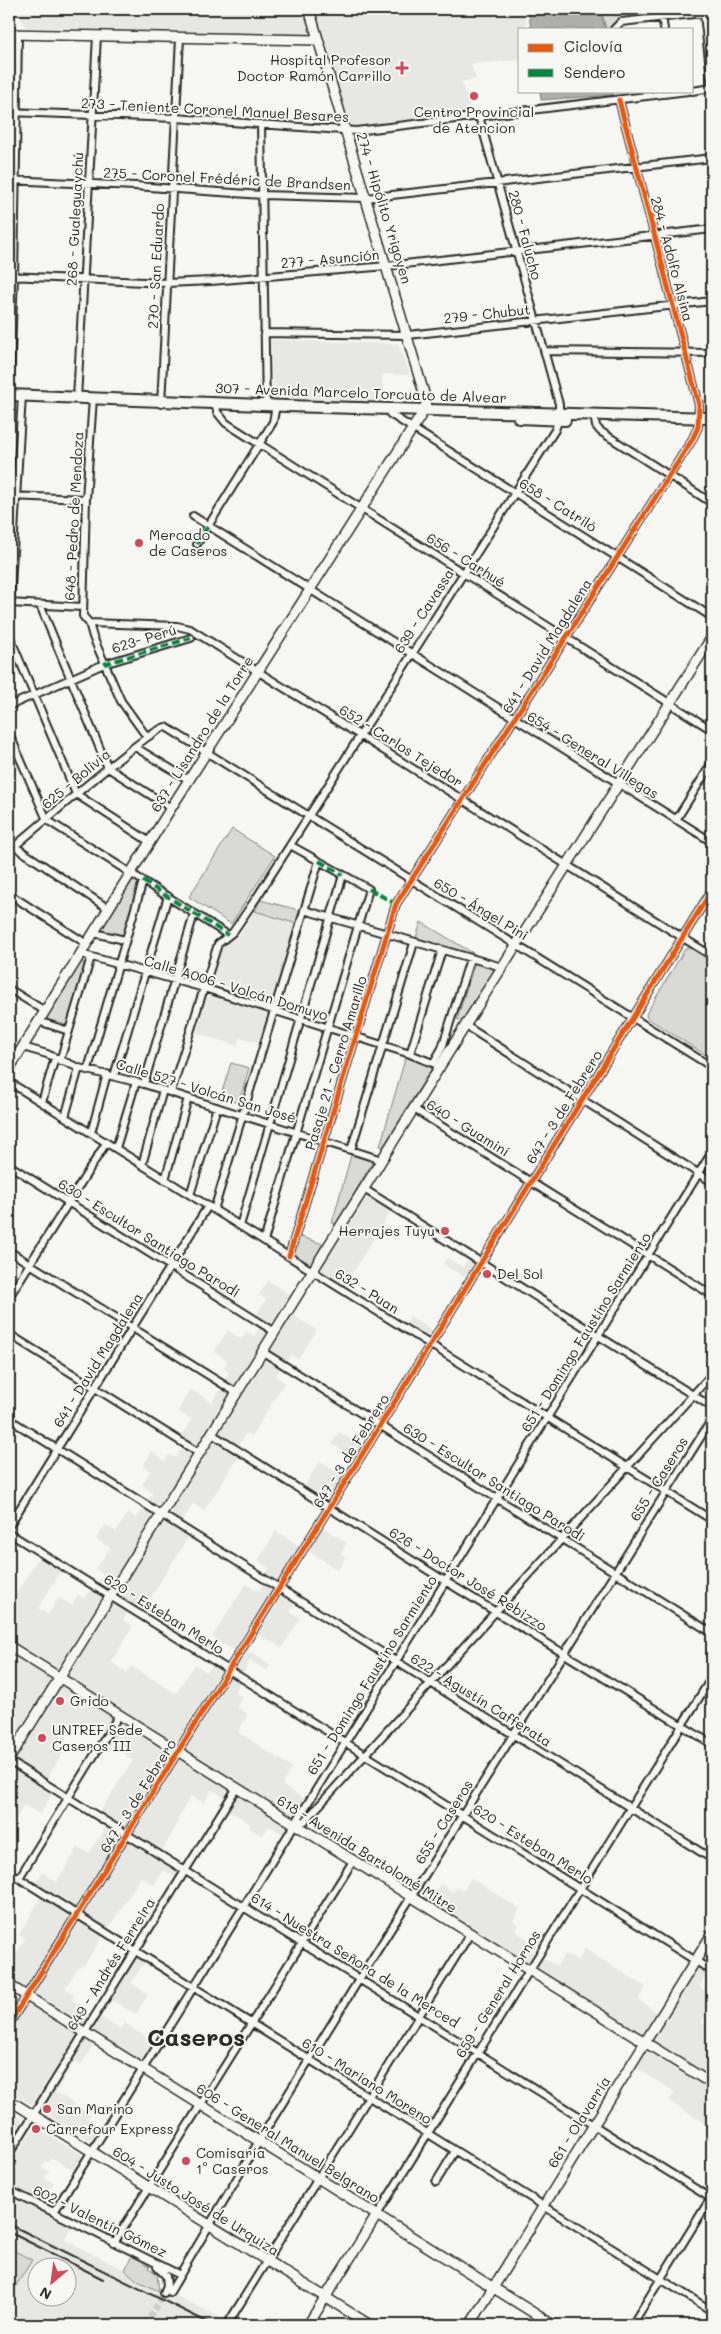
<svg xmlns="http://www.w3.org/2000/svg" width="721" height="2334" viewBox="0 0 721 2334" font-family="Mali,sans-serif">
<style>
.built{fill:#e7e7e3;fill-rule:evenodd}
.green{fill:#d9d9d5;stroke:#828280}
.water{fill:#aeaeab;stroke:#7a7a78}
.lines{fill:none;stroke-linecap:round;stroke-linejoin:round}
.street-tunnel{stroke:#cdcdca;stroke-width:6;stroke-dasharray:6 3;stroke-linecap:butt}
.street-casing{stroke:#2b2b2b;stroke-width:10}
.secondary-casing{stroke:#2b2b2b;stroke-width:12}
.primary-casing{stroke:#2b2b2b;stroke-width:14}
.street{stroke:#f6f6f2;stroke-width:6}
.secondary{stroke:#f6f6f2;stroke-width:9}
.primary{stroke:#f6f6f2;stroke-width:10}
.rail{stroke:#2b2b2b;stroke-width:2}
.quiet{stroke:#00873e;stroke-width:4;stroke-dasharray:8 4;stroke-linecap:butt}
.cycleway-casing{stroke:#f6f6f2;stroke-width:8}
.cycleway{stroke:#e8590c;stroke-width:5}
.poi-dot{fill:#d1495b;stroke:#f6f6f2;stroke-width:2}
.labels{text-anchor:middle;stroke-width:4;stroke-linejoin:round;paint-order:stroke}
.poi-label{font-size:14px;fill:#2b2b2b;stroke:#f6f6f2;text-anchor:start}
.street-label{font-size:14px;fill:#2b2b2b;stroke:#f6f6f2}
.town-label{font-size:24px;font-weight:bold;fill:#2b2b2b;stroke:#f6f6f2}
</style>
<rect width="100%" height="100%" fill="#f6f6f2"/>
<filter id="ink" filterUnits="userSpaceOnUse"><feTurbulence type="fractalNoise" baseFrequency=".02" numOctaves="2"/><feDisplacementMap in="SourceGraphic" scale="10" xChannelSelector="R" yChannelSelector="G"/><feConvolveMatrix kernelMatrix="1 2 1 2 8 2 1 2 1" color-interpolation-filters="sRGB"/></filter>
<g filter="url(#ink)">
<path class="built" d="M 18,9 L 303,9 L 311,35 L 25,27 Z
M 314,9 L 524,9 L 527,29 L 520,29 L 520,60 L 471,64 L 476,79 L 461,82 L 473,113 L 351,129 L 349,127 Z
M 271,340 L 398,344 L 410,375 L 382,374 L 382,402 L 273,399 Z
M 255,911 L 297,924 L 273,1001 L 212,982 L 220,949 L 239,936 Z
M 211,996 L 266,1013 L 268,1017 L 261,1043 L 240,1037 L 237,1046 L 196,1033 L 206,998 Z
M 364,1198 L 370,1198 L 391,1211 L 343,1288 L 320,1273 L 320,1267 Z
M 447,1258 L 463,1267 L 468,1260 L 475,1264 L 475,1267 L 468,1279 L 443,1264 Z
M 268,1281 L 292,1296 L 274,1322 L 269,1325 L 255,1317 L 266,1299 L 259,1295 Z
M 291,1314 L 317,1330 L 298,1359 L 291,1355 L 285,1364 L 269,1351 Z
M 410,1316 L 435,1332 L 431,1338 L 426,1339 L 404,1326 Z
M 260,1326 L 267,1330 L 268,1335 L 235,1386 L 223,1382 L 229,1372 L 223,1368 L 228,1360 L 214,1352 L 228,1330 L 241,1339 L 246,1332 L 254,1336 Z
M 265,1359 L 281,1368 L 276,1377 L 285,1382 L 252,1436 L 246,1433 L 238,1447 L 220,1436 L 219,1430 L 262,1361 Z
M 222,1387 L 229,1391 L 229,1396 L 199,1446 L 194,1448 L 180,1438 L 192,1420 L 178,1411 L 190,1389 L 212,1402 Z
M 339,1432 L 363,1447 L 356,1459 L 332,1444 Z
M 217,1441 L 240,1455 L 204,1511 L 193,1504 L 180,1525 L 168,1514 L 212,1443 Z
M 182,1448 L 191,1453 L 191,1457 L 160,1506 L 156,1509 L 146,1504 L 153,1493 L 142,1485 L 150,1471 L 143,1466 L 152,1451 L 165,1461 L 169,1454 L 176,1458 Z
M 320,1461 L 344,1477 L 331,1499 L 327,1502 L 303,1488 Z
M 144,1508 L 151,1512 L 153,1518 L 107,1591 L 96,1585 L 103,1574 L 95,1569 L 110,1548 L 96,1539 L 105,1525 L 116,1532 L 128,1513 L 137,1518 Z
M 162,1522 L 167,1522 L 189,1536 L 141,1613 L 118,1598 L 117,1593 Z
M 321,1526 L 347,1543 L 341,1554 L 346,1557 L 338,1570 L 307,1550 Z
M 276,1531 L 301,1547 L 280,1581 L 275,1584 L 264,1577 L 269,1568 L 258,1561 Z
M 41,1554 L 63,1568 L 38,1608 L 48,1614 L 59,1598 L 72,1605 L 78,1595 L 84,1598 L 92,1587 L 102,1596 L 59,1668 L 54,1671 L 9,1644 L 9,1605 Z
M 264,1583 L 273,1590 L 273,1593 L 236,1652 L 212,1637 L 246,1584 L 258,1591 Z
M 280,1594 L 295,1603 L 290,1612 L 300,1618 L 282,1648 L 259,1634 L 248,1651 L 271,1665 L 267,1671 L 250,1660 L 242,1676 L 235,1672 L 234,1666 Z
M 113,1604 L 128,1611 L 123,1620 L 133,1626 L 111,1662 L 127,1673 L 131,1666 L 176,1693 L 195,1664 L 207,1672 L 214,1663 L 222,1670 L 222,1675 L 180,1746 L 177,1746 L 68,1679 L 67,1674 L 110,1606 Z
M 9,1651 L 51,1680 L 9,1748 Z
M 229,1676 L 234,1676 L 242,1681 L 235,1692 L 243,1698 L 237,1707 L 248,1714 L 238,1732 L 292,1767 L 282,1785 L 306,1800 L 295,1817 L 292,1818 L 184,1751 L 184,1747 Z
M 64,1686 L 114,1718 L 107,1731 L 98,1726 L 92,1734 L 75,1724 L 64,1742 L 68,1745 L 46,1780 L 21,1764 L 17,1761 L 16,1755 L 58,1689 Z
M 121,1723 L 170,1751 L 172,1758 L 129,1827 L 126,1829 L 99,1813 L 133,1760 L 107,1743 Z
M 176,1759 L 183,1759 L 229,1789 L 231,1793 L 227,1799 L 212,1790 L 204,1803 L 191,1796 L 177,1820 L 179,1822 L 161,1852 L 135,1836 L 133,1829 Z
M 12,1767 L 53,1792 L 40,1814 L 24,1805 L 9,1830 L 9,1769 Z
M 238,1795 L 286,1824 L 289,1828 L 285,1835 L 269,1826 L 262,1836 L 249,1828 L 251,1824 L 226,1809 Z
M 108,1825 L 118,1831 L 121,1837 L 77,1909 L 74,1910 L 34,1885 L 42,1872 L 57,1882 L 78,1847 L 89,1853 Z
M 130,1839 L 176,1868 L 178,1874 L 176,1878 L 163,1870 L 154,1885 L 141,1877 L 107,1931 L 83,1916 L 82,1910 L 124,1842 Z
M 471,1878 L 520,1909 L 513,1921 L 519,1925 L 515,1931 L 528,1939 L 524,1945 L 536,1953 L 528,1964 L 417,1896 L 422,1886 L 434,1893 L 440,1884 L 453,1892 L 457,1887 L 463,1891 Z
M 42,1895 L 69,1913 L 72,1918 L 30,1986 L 22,1990 L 9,1981 L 9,1965 L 25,1939 L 19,1935 Z
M 79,1920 L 104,1934 L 85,1964 L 78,1968 L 65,1988 L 75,1995 L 72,2000 L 87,2009 L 86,2012 L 91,2015 L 83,2027 L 31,1996 L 32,1991 Z
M 585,1949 L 646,1987 L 638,2000 L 660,2014 L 643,2037 L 534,1969 L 540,1956 L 557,1966 L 565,1954 L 578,1961 Z
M 134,1958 L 145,1961 L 131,1983 L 148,1994 L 136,2014 L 111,2000 L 101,2017 L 121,2029 L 125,2023 L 157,2044 L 146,2063 L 142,2064 L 91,2032 L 89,2029 Z
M 696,1967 L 707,1973 L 699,1987 L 710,1994 L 706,2000 L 712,2004 L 701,2022 L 712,2030 L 712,2081 L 652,2042 L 651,2039 Z
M 30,2002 L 76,2031 L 77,2035 L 32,2105 L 9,2091 L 9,2031 L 24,2004 Z
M 84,2038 L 87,2038 L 95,2042 L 81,2065 L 75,2061 L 56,2092 L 91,2115 L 87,2120 L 100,2128 L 93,2139 L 90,2140 L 44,2113 L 43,2110 Z
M 647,2049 L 712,2090 L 712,2128 L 669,2101 L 675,2092 L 633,2066 L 644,2050 Z
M 9,2110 L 24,2121 L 9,2146 Z
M 34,2127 L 81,2154 L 81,2157 L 74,2170 L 52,2158 L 49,2163 L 46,2161 L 42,2167 L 49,2172 L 45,2178 L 54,2183 L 42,2203 L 9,2184 L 9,2167 Z
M 9,2195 L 72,2226 L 65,2240 L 125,2270 L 138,2281 L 167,2295 L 172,2294 L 237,2325 L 168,2325 L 160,2322 L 157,2325 L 9,2325 L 9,2292 L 11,2292 L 31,2260 L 9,2248 ZM 38,2266 L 68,2266 L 68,2296 L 38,2296 Z"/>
<path class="green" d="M 601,9 L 712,9 L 712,12 L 621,21 L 614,25 L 612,29 L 606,29 Z
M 232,829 L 275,856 L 231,924 L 189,897 Z
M 132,877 L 140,883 L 123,938 L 98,932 Z
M 260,900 L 295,909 L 300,914 L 297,924 L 255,911 Z
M 421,922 L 488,962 L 416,938 Z
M 690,948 L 712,961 L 712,1059 L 647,1018 L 646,1014 L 685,949 Z
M 81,962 L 86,964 L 68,1028 L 47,1022 L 45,1019 Z
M 475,962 L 495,969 L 462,1021 L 457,1019 Z
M 406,1056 L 433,1066 L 383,1147 L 380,1146 Z
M 231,1063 L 249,1068 L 239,1103 L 220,1098 Z
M 352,1152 L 374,1160 L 336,1224 L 332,1223 Z
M 298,1236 L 323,1244 L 311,1265 L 293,1254 Z
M 9,2248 L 32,2260 L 12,2292 L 9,2290 Z
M 132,2255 L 150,2266 L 149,2268 L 157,2274 L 159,2291 L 138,2281 L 125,2270 Z"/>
<path class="water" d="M 528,9 L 600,9 L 605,29 L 531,29 Z
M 540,91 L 613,91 L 613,95 L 541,100 Z"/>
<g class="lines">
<path class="street-tunnel" d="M 145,2325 L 164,2293"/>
<defs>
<path id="street" d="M 662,17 L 664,29
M 614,29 L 621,22 L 694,14 L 712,14
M 692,91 L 712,88 L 704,14
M 9,112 L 176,118 L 356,131 L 688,91
M 261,124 L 266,407
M 9,180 L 135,186 L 262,195 L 366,198 L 712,158
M 9,276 L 167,283 L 211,281 L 387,266 L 712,229
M 264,333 L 408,335 L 712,301
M 545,351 L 712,353
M 9,398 L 14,276 L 18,34
M 93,398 L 86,499 L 83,616 L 89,623 L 93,637 L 121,701 L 147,737
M 77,399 L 97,36
M 216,403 L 217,412 L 226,423 L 712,730
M 161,404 L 180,38
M 390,414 L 712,617
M 594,415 L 596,426 L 600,431 L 712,503
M 9,496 L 86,499
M 193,516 L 712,842
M 197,544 L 273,422 L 276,405
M 9,603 L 83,607
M 10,603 L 22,395
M 40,605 L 108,768 L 171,808
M 89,623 L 177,626 L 190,629 L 712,956
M 9,635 L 76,794 L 150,842
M 9,706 L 104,664 L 191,638
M 9,733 L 47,820 L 228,935
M 135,747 L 189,780
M 676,820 L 712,763
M 14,846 L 109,909
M 9,851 C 30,834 151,727 166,727 L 712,1067
M 9,894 L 87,944
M 304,910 L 502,967
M 94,933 L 125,940
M 81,954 L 204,988 L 410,1054 L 440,1066
M 9,989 L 45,1011
M 38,1021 L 69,1031
M 466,1026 L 712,1182
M 23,1047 L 47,1054 L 79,1068 L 144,1084 L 382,1160
M 410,1054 L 442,950
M 60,1061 L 91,957
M 434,1062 L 442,1048 L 470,959
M 88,1069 L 143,881
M 114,1076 L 168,896
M 9,1082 L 712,1520
M 144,1084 L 194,914
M 171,1092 L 218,944 L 233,932 L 257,897 L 555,430 L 559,419 L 559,404 L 479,116
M 42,1102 L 55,1058
M 414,1109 L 712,1295
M 65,1117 L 79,1068
M 91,1133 L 107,1074
M 116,1148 L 136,1082
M 351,1150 L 414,943
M 9,1165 L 275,1332
M 142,1165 L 163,1090
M 165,1180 L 188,1098
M 364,1189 L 712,1407
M 190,1195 L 217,1107
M 214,1210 L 319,861
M 240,1226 L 343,875
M 264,1241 L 369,889 L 290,845
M 9,1251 L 237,1393
M 289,1256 L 396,904 L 692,440 L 698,427 L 699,405 L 619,100
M 9,1297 L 106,1143
M 9,1334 L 199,1453
M 263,1352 L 712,1633
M 9,1419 L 712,1859
M 212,1434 L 445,1581 L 712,1744
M 9,1526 L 208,1206
M 9,1533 L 712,1971
M 9,1761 L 712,2199
M 294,1824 L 305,1821 L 712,1374
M 9,1872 L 712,2311
M 19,1878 L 119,1715
M 9,2024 L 712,890
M 9,2154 L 236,1789
M 436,2182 L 455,2151
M 9,2190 L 180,2275
M 54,2212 L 712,1152
M 377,2215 L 712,1677
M 114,2243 L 353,1861
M 157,2267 L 166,2276 L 167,2285 L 164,2293
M 170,2292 L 259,2141 L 360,1978 L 712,1419
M 230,2320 L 470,1934
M 632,2325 L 712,2196"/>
<path id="secondary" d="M 9,34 L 318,40
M 9,1069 L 171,808 L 425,409 L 426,400 L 309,9
M 9,1646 L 712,2084
M 9,1759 L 480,1002 L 712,637
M 9,1985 L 553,2325
M 9,2100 L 370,2325
M 308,2325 L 377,2215
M 470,2325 L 712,1934"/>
<path id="primary" d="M 9,395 L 287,406 L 712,418
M 519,418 L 565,420"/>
</defs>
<use href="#street" class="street-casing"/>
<use href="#secondary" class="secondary-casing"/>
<use href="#primary" class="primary-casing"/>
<use href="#street" class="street"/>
<use href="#secondary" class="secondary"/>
<use href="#primary" class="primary"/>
<path class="rail" d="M 9,2224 L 213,2325
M 9,2232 L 103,2279"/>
<path class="quiet" d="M 197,544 L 208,526
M 104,664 L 191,638
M 319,861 L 343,875
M 143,881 L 228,935
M 369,889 L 396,904"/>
<defs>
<path id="cycleway" d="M 289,1256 L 396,904 L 692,440 L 698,427 L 699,405 L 619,100
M 9,2024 L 712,890"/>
</defs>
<use href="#cycleway" class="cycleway-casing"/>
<use href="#cycleway" class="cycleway"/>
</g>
</g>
<g class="poi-dot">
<path d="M399.5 60.5h5v5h5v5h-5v5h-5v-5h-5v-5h5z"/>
<circle cx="474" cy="96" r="5"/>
<circle cx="139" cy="543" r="5"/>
<circle cx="445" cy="1231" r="5"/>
<circle cx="487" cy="1274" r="5"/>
<circle cx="60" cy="1701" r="5"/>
<circle cx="42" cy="1738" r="5"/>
<circle cx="47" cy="2109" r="5"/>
<circle cx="36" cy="2129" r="5"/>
<circle cx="186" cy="2161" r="5"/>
</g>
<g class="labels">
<g class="poi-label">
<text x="391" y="65" text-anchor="end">Hospital Profesor<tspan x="391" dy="16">Doctor Ramón Carrillo</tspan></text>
<text x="474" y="117" text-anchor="middle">Centro Provincial<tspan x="474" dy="16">de Atencion</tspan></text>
<text x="149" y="540">Mercado<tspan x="149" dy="16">de Caseros</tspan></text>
<text x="435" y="1236" text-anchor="end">Herrajes Tuyu</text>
<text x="497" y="1279">Del Sol</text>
<text x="70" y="1706">Grido</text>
<text x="52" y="1735">UNTREF Sede<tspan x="52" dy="16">Caseros III</tspan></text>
<text x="57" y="2114">San Marino</text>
<text x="46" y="2134">Carrefour Express</text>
<text x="196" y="2158">Comisaría<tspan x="196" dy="16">1° Caseros</tspan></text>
</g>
<g class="street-label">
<text transform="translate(215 110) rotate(3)" y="5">273 - Teniente Coronel Manuel Besares</text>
<text transform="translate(227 179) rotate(3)" y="5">275 - Coronel Frédéric de Brandsen</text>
<text transform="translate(384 208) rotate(73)" y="5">274 - Hipólito Yrigoyen</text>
<text transform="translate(75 219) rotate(-87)" y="5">268 - Gualeguaychú</text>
<text transform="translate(525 235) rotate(75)" y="5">280 - Falucho</text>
<text transform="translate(330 259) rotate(-5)" y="5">277 - Asunción</text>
<text transform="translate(672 259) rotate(75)" y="5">284 - Adolfo Alsina</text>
<text transform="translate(156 266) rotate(-87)" y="5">270 - San Eduardo</text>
<text transform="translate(487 314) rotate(-6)" y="5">279 - Chubut</text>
<text transform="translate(361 393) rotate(2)" y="5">307 - Avenida Marcelo Torcuato de Alvear</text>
<text transform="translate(558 505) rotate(32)" y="5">658 - Catriló</text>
<text transform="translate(74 516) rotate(-87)" y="5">648 - Pedro de Mendoza</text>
<text transform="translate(466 560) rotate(32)" y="5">656 - Carhué</text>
<text transform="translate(424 611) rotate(-57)" y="5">639 - Cavassa</text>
<text transform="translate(144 639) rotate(-17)" y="5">623- Perú</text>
<text transform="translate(547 646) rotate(-58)" y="5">641 - David Magdalena</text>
<text transform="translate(202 734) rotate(-58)" y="5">637 - Lisandro de la Torre</text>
<text transform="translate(401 746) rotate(32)" y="5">652 - Carlos Tejedor</text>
<text transform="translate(593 755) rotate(32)" y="5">654 - General Villegas</text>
<text transform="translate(76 779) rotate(-40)" y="5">625 - Bolivia</text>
<text transform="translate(481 909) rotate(31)" y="5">650 - Ángel Pini</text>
<text transform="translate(236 988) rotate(17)" y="5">Calle A006 - Volcán Domuyo</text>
<text transform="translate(336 1063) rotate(-73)" y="5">Pasaje 21 - Cerro Amarillo</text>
<text transform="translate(206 1091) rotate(17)" y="5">Calle 527 - Volcán San José</text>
<text transform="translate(564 1107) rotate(-58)" y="5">647 - 3 de Febrero</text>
<text transform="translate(468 1128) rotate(32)" y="5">640 - Guaminí</text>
<text transform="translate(149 1238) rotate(32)" y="5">630 - Escultor Santiago Parodi</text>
<text transform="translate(367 1291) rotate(32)" y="5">632 - Puan</text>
<text transform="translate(586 1332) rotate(-58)" y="5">651 - Domingo Faustino Sarmiento</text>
<text transform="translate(98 1360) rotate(-58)" y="5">641 - David Magdalena</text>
<text transform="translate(351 1451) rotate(-58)" y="5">647 - 3 de Febrero</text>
<text transform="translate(659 1479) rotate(-58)" y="5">655 - Caseros</text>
<text transform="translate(494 1482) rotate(32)" y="5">630 - Escultor Santiago Parodi</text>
<text transform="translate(468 1579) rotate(32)" y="5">626 - Doctor José Rebizzo</text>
<text transform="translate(164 1614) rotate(32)" y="5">620 - Esteban Merlo</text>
<text transform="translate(372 1675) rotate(-58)" y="5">651 - Domingo Faustino Sarmiento</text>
<text transform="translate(481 1700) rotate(32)" y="5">622 - Agustín Cafferata</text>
<text transform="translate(138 1796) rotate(-58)" y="5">647 - 3 de Febrero</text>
<text transform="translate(444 1822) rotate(-58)" y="5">655 - Caseros</text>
<text transform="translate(533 1844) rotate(32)" y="5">620 - Esteban Merlo</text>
<text transform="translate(367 1854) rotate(32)" y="5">618 - Avenida Bartolomé Mitre</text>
<text transform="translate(355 1960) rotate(32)" y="5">614 - Nuestra Señora de la Merced</text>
<text transform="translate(111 1964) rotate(-58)" y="5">649 - Andrés Ferreira</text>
<text transform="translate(498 1994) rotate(-58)" y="5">659 - General Hornos</text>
<text transform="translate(367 2081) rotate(32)" y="5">610 - Mariano Moreno</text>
<text transform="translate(579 2122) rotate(-58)" y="5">661 - Olavarría</text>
<text transform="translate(288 2143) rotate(32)" y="5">606 - General Manuel Belgrano</text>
<text transform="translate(196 2201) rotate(32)" y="5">604 - Justo José de Urquiza</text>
<text transform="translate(100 2221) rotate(26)" y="5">602 - Valentín Gómez</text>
</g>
<g class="town-label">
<text x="196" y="2046">Caseros</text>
</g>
</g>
<rect width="721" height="2334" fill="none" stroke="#f6f6f2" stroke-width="30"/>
<rect x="15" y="15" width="691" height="2304" fill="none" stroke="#2b2b2b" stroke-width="2" filter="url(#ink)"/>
<rect x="518" y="28" width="175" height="65" fill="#f6f6f2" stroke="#a5a5a2"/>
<rect x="528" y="44" width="25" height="8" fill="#e8590c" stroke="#a5a5a2"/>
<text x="564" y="52" font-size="15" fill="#2b2b2b">Ciclovía</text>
<rect x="528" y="69" width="25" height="8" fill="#00873e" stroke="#a5a5a2"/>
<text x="564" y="78" font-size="15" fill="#2b2b2b">Sendero</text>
<g transform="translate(52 2282) rotate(209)"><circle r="24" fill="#f6f6f2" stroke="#a5a5a2"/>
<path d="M0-4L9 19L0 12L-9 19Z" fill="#d1495b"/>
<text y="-8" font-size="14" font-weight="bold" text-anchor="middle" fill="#2b2b2b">N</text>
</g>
</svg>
